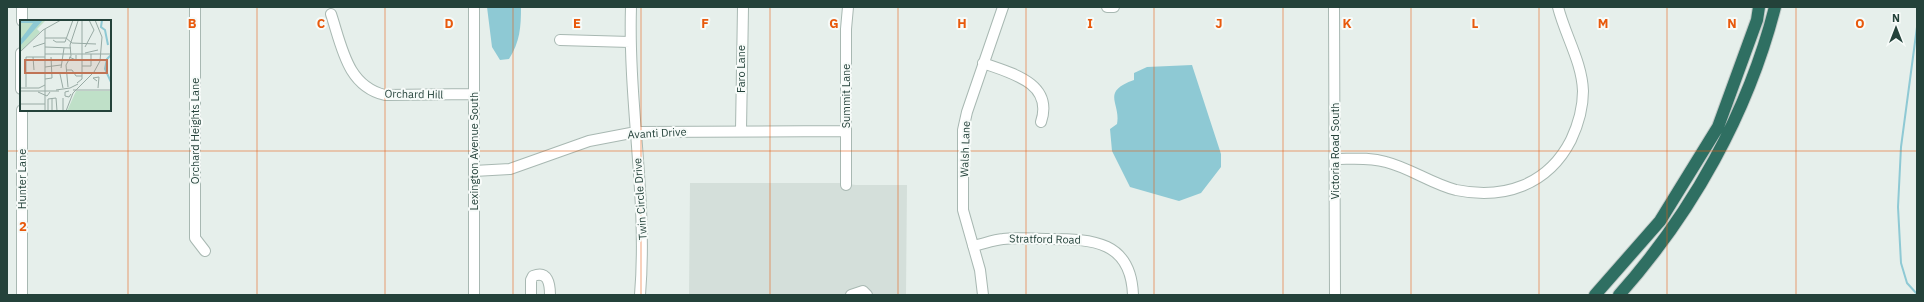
<svg xmlns="http://www.w3.org/2000/svg" width="1924" height="302" viewBox="0 0 1924 302" font-family="'IBM Plex Sans',sans-serif">
<style>
.built{fill:#d4dfda}
.water{fill:#8ec9d4}
.lines{fill:none;stroke-linecap:round;stroke-linejoin:round}
.stream{stroke:#8ec9d4;stroke-width:2}
.minor-casing{stroke:#a8b8b2;stroke-width:12}
.highway-casing{stroke:#c2cac8;stroke-width:14}
.minor{stroke:#fff;stroke-width:10}
.highway{stroke:#2f6f62;stroke-width:12}
.grid{fill:none;stroke:#e8590c;stroke-width:1;stroke-opacity:0.55}
.labels{text-anchor:middle;stroke-width:4;stroke-linejoin:round;paint-order:stroke}
.street-label{font-size:11px;fill:#24423a;stroke:#f7fbf9}
.inset-river{fill:none;stroke:#8ec9d4;stroke-width:2}
.inset-road{fill:none;stroke:#98aaa4;stroke-width:1}
.view{fill:#c07456;fill-opacity:0.15;stroke:#c07456;stroke-width:2}
.inset-edge{fill:none;stroke:#24423a;stroke-width:2}
.grid-label{font-size:13px;text-anchor:middle;font-weight:bold;fill:#e8590c;stroke:#f7fbf9;stroke-width:4;stroke-linejoin:round;paint-order:stroke}
</style>
<rect width="100%" height="100%" fill="#e6efeb"/>
<path class="built" d="M 690,183 L 839,183 L 856,185 L 907,185 L 906,295 L 689,295 Z"/>
<path class="water" d="M 487,7 L 521,7 C 521,27 520,42 509,59 L 500,60 L 492,47 Z
M 1192,65 L 1221,154 L 1221,167 L 1201,193 L 1179,201 L 1130,187 L 1112,151 L 1110,129 L 1117,124 C 1121,103 1100,92 1134,80 L 1134,73 L 1147,67 Z"/>
<g class="lines">
<path class="stream" d="M 1917,27 L 1901,147 L 1898,207 L 1901,263 L 1907,283 L 1917,294"/>
<defs>
<path id="minor" d="M 195,7 L 195,238 L 205,251
M 474,7 L 474,295
M 631,7 C 628,103 648,199 640,295
M 1107,7 L 1114,7
M 1334,7 L 1335,295
M 331,14 C 342,47 347,86 385,95 L 474,94
M 22,21 L 22,7
M 560,40 L 630,42
M 21,53 L 21,89
M 983,63 C 1011,73 1054,83 1041,122
M 22,110 L 22,295
M 741,130 L 743,7
M 1335,159 C 1352,159 1369,157 1386,162 C 1410,168 1432,184 1456,190 C 1504,200 1548,185 1571,140 C 1578,125 1583,108 1583,91 C 1582,62 1565,35 1558,7
M 474,171 L 510,169 L 589,141 L 636,132 L 846,131
M 846,185 L 846,29 L 848,7
M 973,246 C 983,244 993,240 1003,239 C 1018,237 1034,239 1049,239 C 1093,239 1131,241 1133,295
M 531,295 L 531,280 L 533,276 C 548,270 550,284 550,295
M 851,295 L 863,291 L 867,295
M 983,295 L 980,270 L 963,210 L 963,130 L 967,112 L 1003,7"/>
<path id="highway" d="M 1595,295 L 1660,221 L 1718,127 L 1757,20 L 1759,7
M 1619,295 C 1692,213 1748,113 1775,7"/>
</defs>
<use href="#minor" class="minor-casing"/>
<use href="#highway" class="highway-casing"/>
<use href="#minor" class="minor"/>
<use href="#highway" class="highway"/>
</g>
<path class="grid" d="M 128,7 L 128,295M 257,7 L 257,295M 385,7 L 385,295M 513,7 L 513,295M 641,7 L 641,295M 770,7 L 770,295M 898,7 L 898,295M 1026,7 L 1026,295M 1154,7 L 1154,295M 1283,7 L 1283,295M 1411,7 L 1411,295M 1539,7 L 1539,295M 1667,7 L 1667,295M 1796,7 L 1796,295M 7,151 L 1917,151"/>
<g class="labels">
<g class="street-label">
<text transform="translate(741 69) rotate(-90)" y="4">Faro Lane</text>
<text transform="translate(414 94) rotate(1)" y="4">Orchard Hill</text>
<text transform="translate(846 96) rotate(-90)" y="4">Summit Lane</text>
<text transform="translate(195 131) rotate(-90)" y="4">Orchard Heights Lane</text>
<text transform="translate(657 133) rotate(-3)" y="4">Avanti Drive</text>
<text transform="translate(965 149) rotate(-88)" y="4">Walsh Lane</text>
<text transform="translate(474 151) rotate(-90)" y="4">Lexington Avenue South</text>
<text transform="translate(1335 151) rotate(-90)" y="4">Victoria Road South</text>
<text transform="translate(22 179) rotate(-90)" y="4">Hunter Lane</text>
<text transform="translate(640 199) rotate(-94)" y="4">Twin Circle Drive</text>
<text transform="translate(1045 239) rotate(1)" y="4">Stratford Road</text>
</g>
</g>
<g transform="translate(20 20)">
<rect width="91" height="91" fill="#e6efeb"/>
<path d="M 21,0 L 25,1 L 17,9 L 20,12 L 0,32 L 0,3 ZM 56,71 L 91,71 L 91,91 L 47,91 Z" fill="#bfe0c8"/>
<path d="M 0,0 L 23,0 L 0,26 L 0,20 L 13,3 L 0,3 Z" fill="#8ec9d4"/>
<path class="inset-river" d="M 82,0 L 81,7 L 85,10 L 88,25M 91,35 L 87,39 L 85,49 L 91,62"/>
<path class="inset-road" d="M 25,9 L 25,91M 25,18 L 46,18 L 52,23 L 76,24M 33,20 L 36,22 L 45,22 L 53,0M 13,27 L 25,23M 25,27 L 51,28M 65,27 L 74,10 L 69,0M 0,32 L 23,10 L 41,0M 65,33 L 78,30M 25,34 L 91,34M 13,37 L 14,50M 49,37 L 56,40 L 56,35M 62,46 L 71,46 L 71,34M 25,47 L 41,45M 41,48 L 44,28M 46,50 L 52,50 L 56,56 L 62,56M 40,54 L 43,68M 25,59 L 32,58 L 31,37M 77,61 L 73,58 L 79,57 L 78,68M 57,63 L 62,59 L 62,0M 6,67 L 6,37 L 25,37M 48,67 L 46,45 L 51,36 L 50,25 L 58,1M 0,68 L 19,68 L 25,65M 36,70 L 50,68 L 58,64M 53,70 L 91,70M 0,71 L 39,71M 49,71 L 45,72 L 45,76 L 49,77 L 51,74M 18,72 L 27,76 L 30,72M 0,84 L 25,84M 28,91 L 28,79 L 36,78 L 37,91M 32,91 L 32,78M 43,91 L 43,78M 46,91 L 53,73 L 74,52 L 80,41 L 82,17 L 75,0"/>
<path class="view" d="M 5,40 L 87,40 L 87,53 L 5,53 Z"/>
<rect width="91" height="91" class="inset-edge"/>
</g>
<g class="grid-label">
<text x="192" y="28">B</text>
<text x="321" y="28">C</text>
<text x="449" y="28">D</text>
<text x="577" y="28">E</text>
<text x="705" y="28">F</text>
<text x="834" y="28">G</text>
<text x="962" y="28">H</text>
<text x="1090" y="28">I</text>
<text x="1219" y="28">J</text>
<text x="1347" y="28">K</text>
<text x="1475" y="28">L</text>
<text x="1603" y="28">M</text>
<text x="1732" y="28">N</text>
<text x="1860" y="28">O</text>
<text x="23" y="231">2</text>
</g>
<rect width="1924" height="302" fill="none" stroke="#24423a" stroke-width="16"/>
<g transform="translate(1896 28)" stroke="#f7fbf9" stroke-width="3" paint-order="stroke">
<path d="M0-3L7 15L0 10L-7 15Z" fill="#24423a"/>
<text y="-6" font-size="11" font-weight="bold" text-anchor="middle" fill="#24423a">N</text>
</g>
</svg>
